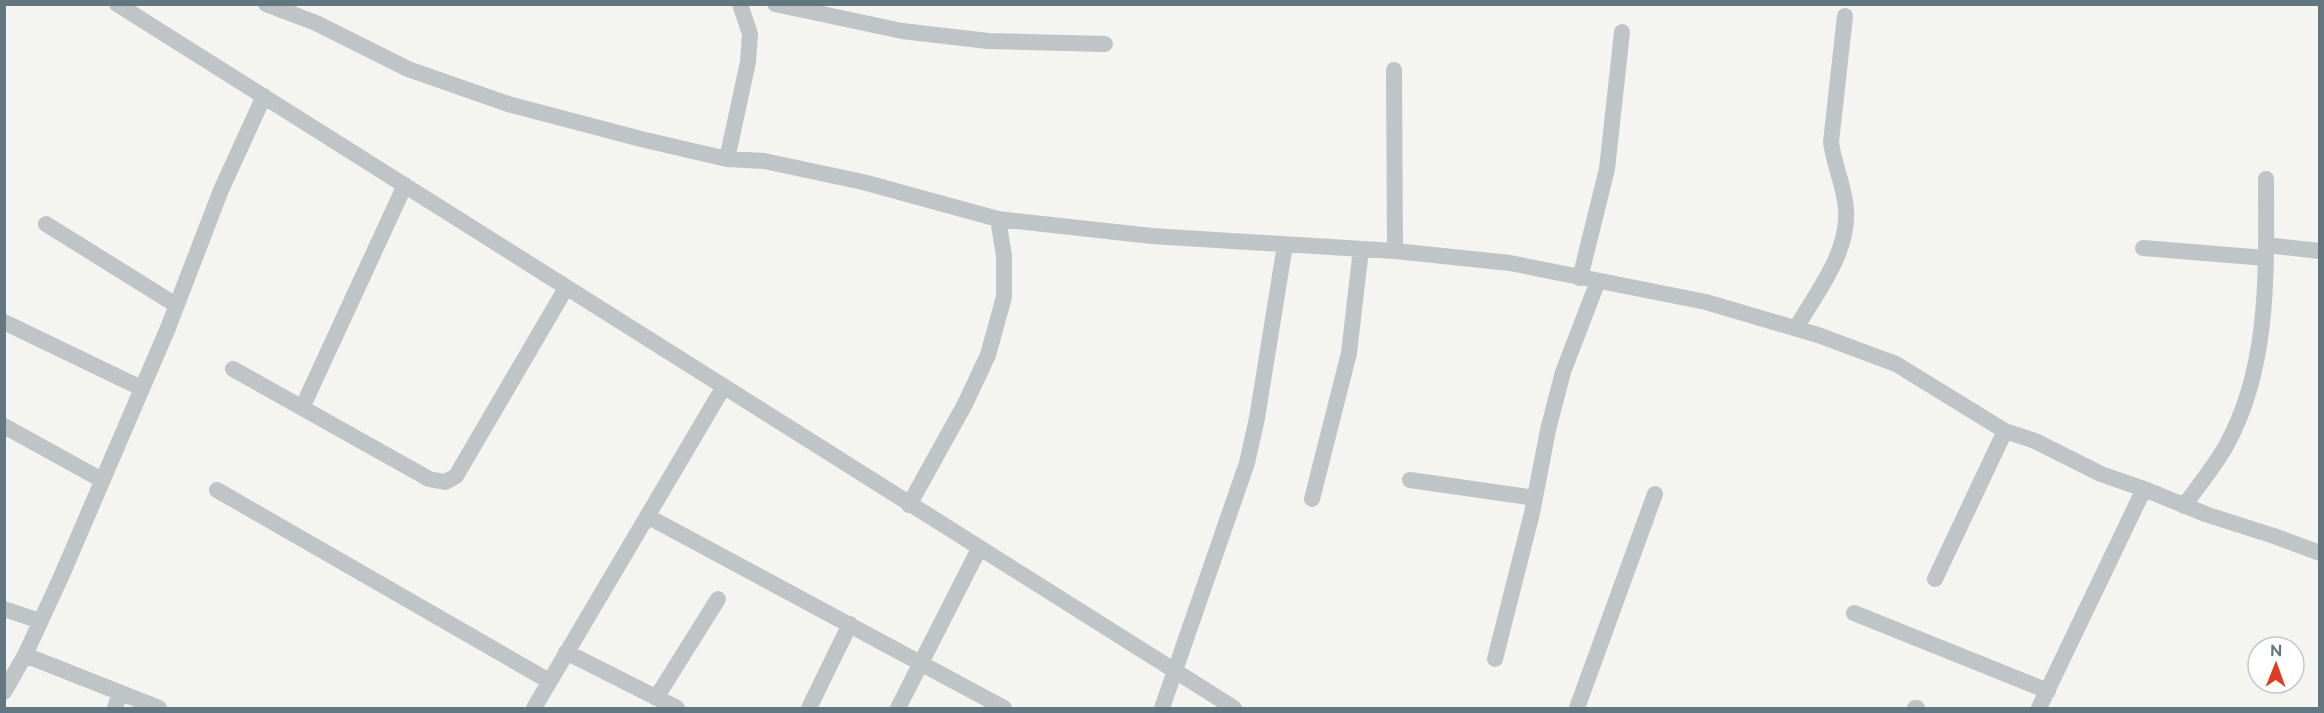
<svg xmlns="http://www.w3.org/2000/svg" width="2324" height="713" viewBox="0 0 2324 713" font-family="Raleway,sans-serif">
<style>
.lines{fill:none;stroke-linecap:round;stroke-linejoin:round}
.minor{stroke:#bfc4c6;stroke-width:16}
</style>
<rect width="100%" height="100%" fill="#f4f4f0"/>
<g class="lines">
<path class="minor" d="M 117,4 L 1234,708
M 266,4 L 316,23 L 408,69 L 508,104 L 641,139 L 727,159 L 764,161 L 863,182 L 998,219 L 1152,236 L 1395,251 L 1510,263 L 1706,302 L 1818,335 L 1896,364 L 2005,431 L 2035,441 L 2101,474 L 2144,489 L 2208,515 L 2274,536 L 2320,553
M 775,4 L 902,31 L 988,41 L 1105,44
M 1394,70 L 1395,251
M 727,159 L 748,62 L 750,34 L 740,4
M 46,224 L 176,305
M 2266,245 L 2320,251
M 2143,248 L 2266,258
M 1580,278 L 1607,169 L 1622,32
M 4,322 L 141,388
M 1796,328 C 1816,293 1849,253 1846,210 C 1845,187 1834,166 1831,142 L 1845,16
M 233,369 L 429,479 L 445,482 L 456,476 L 566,288
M 302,408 L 405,185
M 4,426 L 102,480
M 1410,480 L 1535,498
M 217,490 L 549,681
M 1312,499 L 1349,353 L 1361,249
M 909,505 L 965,404 L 988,355 L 1004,297 L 1004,256 L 998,219
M 2184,506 C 2198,486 2214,467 2226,446 C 2271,365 2266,268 2266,179
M 647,516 L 1004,708
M 1935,579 L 2005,431
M 4,609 L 40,621
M 1854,613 L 2048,691
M 566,652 L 677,708
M 25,655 L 159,708
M 1495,659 L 1532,513 L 1548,430 L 1563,372 L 1598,281
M 4,692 L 25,655 L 61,577 L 168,328 L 221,190 L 264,96
M 656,698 L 718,599
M 115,708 L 120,693
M 534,708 L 723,388
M 809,708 L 850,624
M 898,708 L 979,549
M 1162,708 L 1247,463 L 1257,418 L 1285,245
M 1577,708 L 1655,494
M 1915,708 L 1917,708
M 2039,708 L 2144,489"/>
</g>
<rect width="2324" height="713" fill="none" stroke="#637781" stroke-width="12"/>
<g transform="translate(2276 665) rotate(1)"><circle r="28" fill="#ffffff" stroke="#c1c9cd" stroke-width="1.5"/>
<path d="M0-4.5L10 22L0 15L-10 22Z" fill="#e03b24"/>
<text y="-9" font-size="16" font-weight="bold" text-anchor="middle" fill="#637781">N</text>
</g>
</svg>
